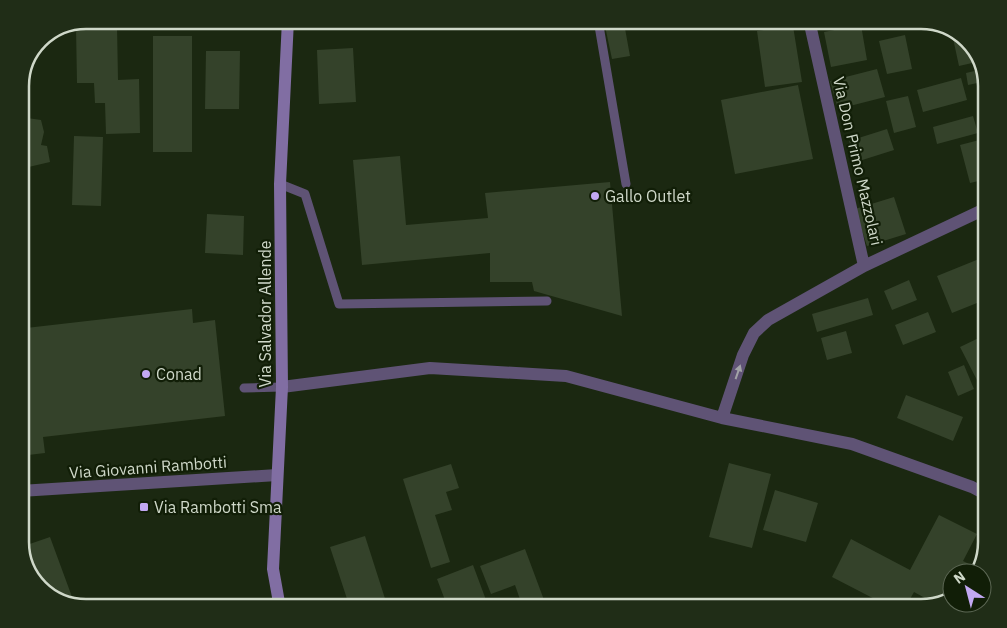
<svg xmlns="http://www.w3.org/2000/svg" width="1007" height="628" viewBox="0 0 1007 628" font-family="'IBM Plex Sans',sans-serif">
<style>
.building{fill:#34422a}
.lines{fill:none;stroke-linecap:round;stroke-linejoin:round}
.lane{stroke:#5f5375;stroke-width:9}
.street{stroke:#5f5375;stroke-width:12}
.secondary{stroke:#816ea3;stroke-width:12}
.oneway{fill:#a2a3a7}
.poi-dot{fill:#c2a8f2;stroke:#111e07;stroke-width:2}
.labels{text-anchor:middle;stroke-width:4.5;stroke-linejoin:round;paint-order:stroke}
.street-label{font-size:16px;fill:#cfd8c9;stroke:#111e07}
.poi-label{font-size:16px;fill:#cfd8c9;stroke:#111e07;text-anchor:start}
.rim{fill:none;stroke:#cfd8c9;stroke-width:2.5}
</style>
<rect width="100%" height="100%" fill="#1b2811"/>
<path class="building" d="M 624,23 L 630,56 L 612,59 L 605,26 Z
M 861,25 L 867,60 L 831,67 L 824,32 Z
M 117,26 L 118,80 L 139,79 L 140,133 L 106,134 L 105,103 L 95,103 L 94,83 L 77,83 L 76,27 Z
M 793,26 L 802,82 L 765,87 L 757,31 Z
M 951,29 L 958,31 L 978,53 L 981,61 L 959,66 Z
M 905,35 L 912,69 L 887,74 L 879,41 Z
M 153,36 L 192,36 L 192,152 L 153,152 Z
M 353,48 L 356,102 L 319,104 L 317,50 Z
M 206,51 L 240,51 L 239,109 L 205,109 Z
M 877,69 L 885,97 L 838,109 L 830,81 Z
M 983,69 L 987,81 L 968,85 L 966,73 Z
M 25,70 L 27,79 L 21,80 Z
M 961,78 L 967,100 L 923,112 L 917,90 Z
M 798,85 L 813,159 L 735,174 L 721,100 Z
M 908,96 L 916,127 L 894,133 L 886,101 Z
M 973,116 L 978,133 L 937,144 L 933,127 Z
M 20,117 L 41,120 L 44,132 L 41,145 L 47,146 L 50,162 L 20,169 Z
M 887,129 L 894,150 L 856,162 L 849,141 Z
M 74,136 L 103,137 L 101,206 L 72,205 Z
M 987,138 L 987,179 L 970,183 L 960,145 Z
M 400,156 L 406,225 L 488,218 L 485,193 L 610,182 L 622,316 L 534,291 L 532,282 L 490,282 L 490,253 L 362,265 L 353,160 Z
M 894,197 L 906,234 L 867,246 L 855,209 Z
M 207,214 L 244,216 L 243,255 L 205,253 Z
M 979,259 L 987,278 L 987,299 L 952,313 L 937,276 Z
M 909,280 L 917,300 L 892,310 L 884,291 Z
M 868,298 L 873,315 L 817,332 L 812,314 Z
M 192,309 L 193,323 L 215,320 L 225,416 L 43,437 L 45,453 L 20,456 L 20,338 L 27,337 L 26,328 Z
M 928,312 L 936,332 L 903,345 L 895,325 Z
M 846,331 L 852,353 L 827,360 L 821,338 Z
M 985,335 L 987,339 L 987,379 L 979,384 L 960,347 Z
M 964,365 L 974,389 L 958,396 L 948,372 Z
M 987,386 L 987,401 L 980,389 Z
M 906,395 L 963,417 L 953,441 L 897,418 Z
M 729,463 L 771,474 L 752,548 L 709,537 Z
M 451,464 L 459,488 L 446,492 L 452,510 L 435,515 L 450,562 L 431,568 L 403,479 Z
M 775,490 L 818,503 L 806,542 L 763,530 Z
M 939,515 L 977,534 L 963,561 L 979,569 L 978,573 L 952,573 L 952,597 L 948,595 L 944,602 L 936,604 L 914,592 L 905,608 L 892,608 L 832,577 L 851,539 L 910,570 Z
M 365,536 L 388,608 L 350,608 L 330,547 Z
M 50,537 L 75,605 L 49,597 L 29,575 L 21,547 Z
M 525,549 L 547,608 L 523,608 L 515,585 L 491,594 L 480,566 Z
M 473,565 L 489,608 L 448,608 L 437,579 Z"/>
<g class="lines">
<path class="lane" d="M 598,20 L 626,184
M 280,184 L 305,194 L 339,304 L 547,301
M 244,388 L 282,387"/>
<path class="street" d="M 809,20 L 864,266 L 987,208
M 282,387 L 430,368 L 566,376 L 722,418 L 852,444 L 972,487 L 987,495
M 722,418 L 743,355 L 754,333 L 768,320 L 864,266
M 20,491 L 277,475"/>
<path class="secondary" d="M 280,608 L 273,569 L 282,387 L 280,184 L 288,20"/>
</g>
<defs><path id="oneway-solid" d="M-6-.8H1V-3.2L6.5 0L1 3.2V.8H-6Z" transform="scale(1.25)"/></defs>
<use class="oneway" href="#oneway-solid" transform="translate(738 372) rotate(-71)"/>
<g class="poi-dot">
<circle cx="595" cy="196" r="5"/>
<circle cx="146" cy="374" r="5"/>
<rect x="139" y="502" width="10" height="10" rx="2.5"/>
</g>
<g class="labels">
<g class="street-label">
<text transform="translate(858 161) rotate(77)" y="6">Via Don Primo Mazzolari</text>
<text transform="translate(265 314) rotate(-90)" y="6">Via Salvador Allende</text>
<text transform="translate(148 467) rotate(-4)" y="6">Via Giovanni Rambotti</text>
</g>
<g class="poi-label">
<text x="605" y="202">Gallo Outlet</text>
<text x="156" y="380">Conad</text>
<text x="154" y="513">Via Rambotti Sma</text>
</g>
</g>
<path d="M0 0H1007V628H0ZM86 29H921A57 57 0 0 1 978 86V542A57 57 0 0 1 921 599H86A57 57 0 0 1 29 542V86A57 57 0 0 1 86 29Z" fill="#202d17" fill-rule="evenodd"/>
<path class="rim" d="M86 29H921A57 57 0 0 1 978 86V542A57 57 0 0 1 921 599H86A57 57 0 0 1 29 542V86A57 57 0 0 1 86 29Z"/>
<g transform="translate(967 588) rotate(324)"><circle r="24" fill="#111e07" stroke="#5d6855"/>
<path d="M0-4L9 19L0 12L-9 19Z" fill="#c2a8f2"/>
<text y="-8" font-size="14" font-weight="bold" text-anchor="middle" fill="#cfd8c9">N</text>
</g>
</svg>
